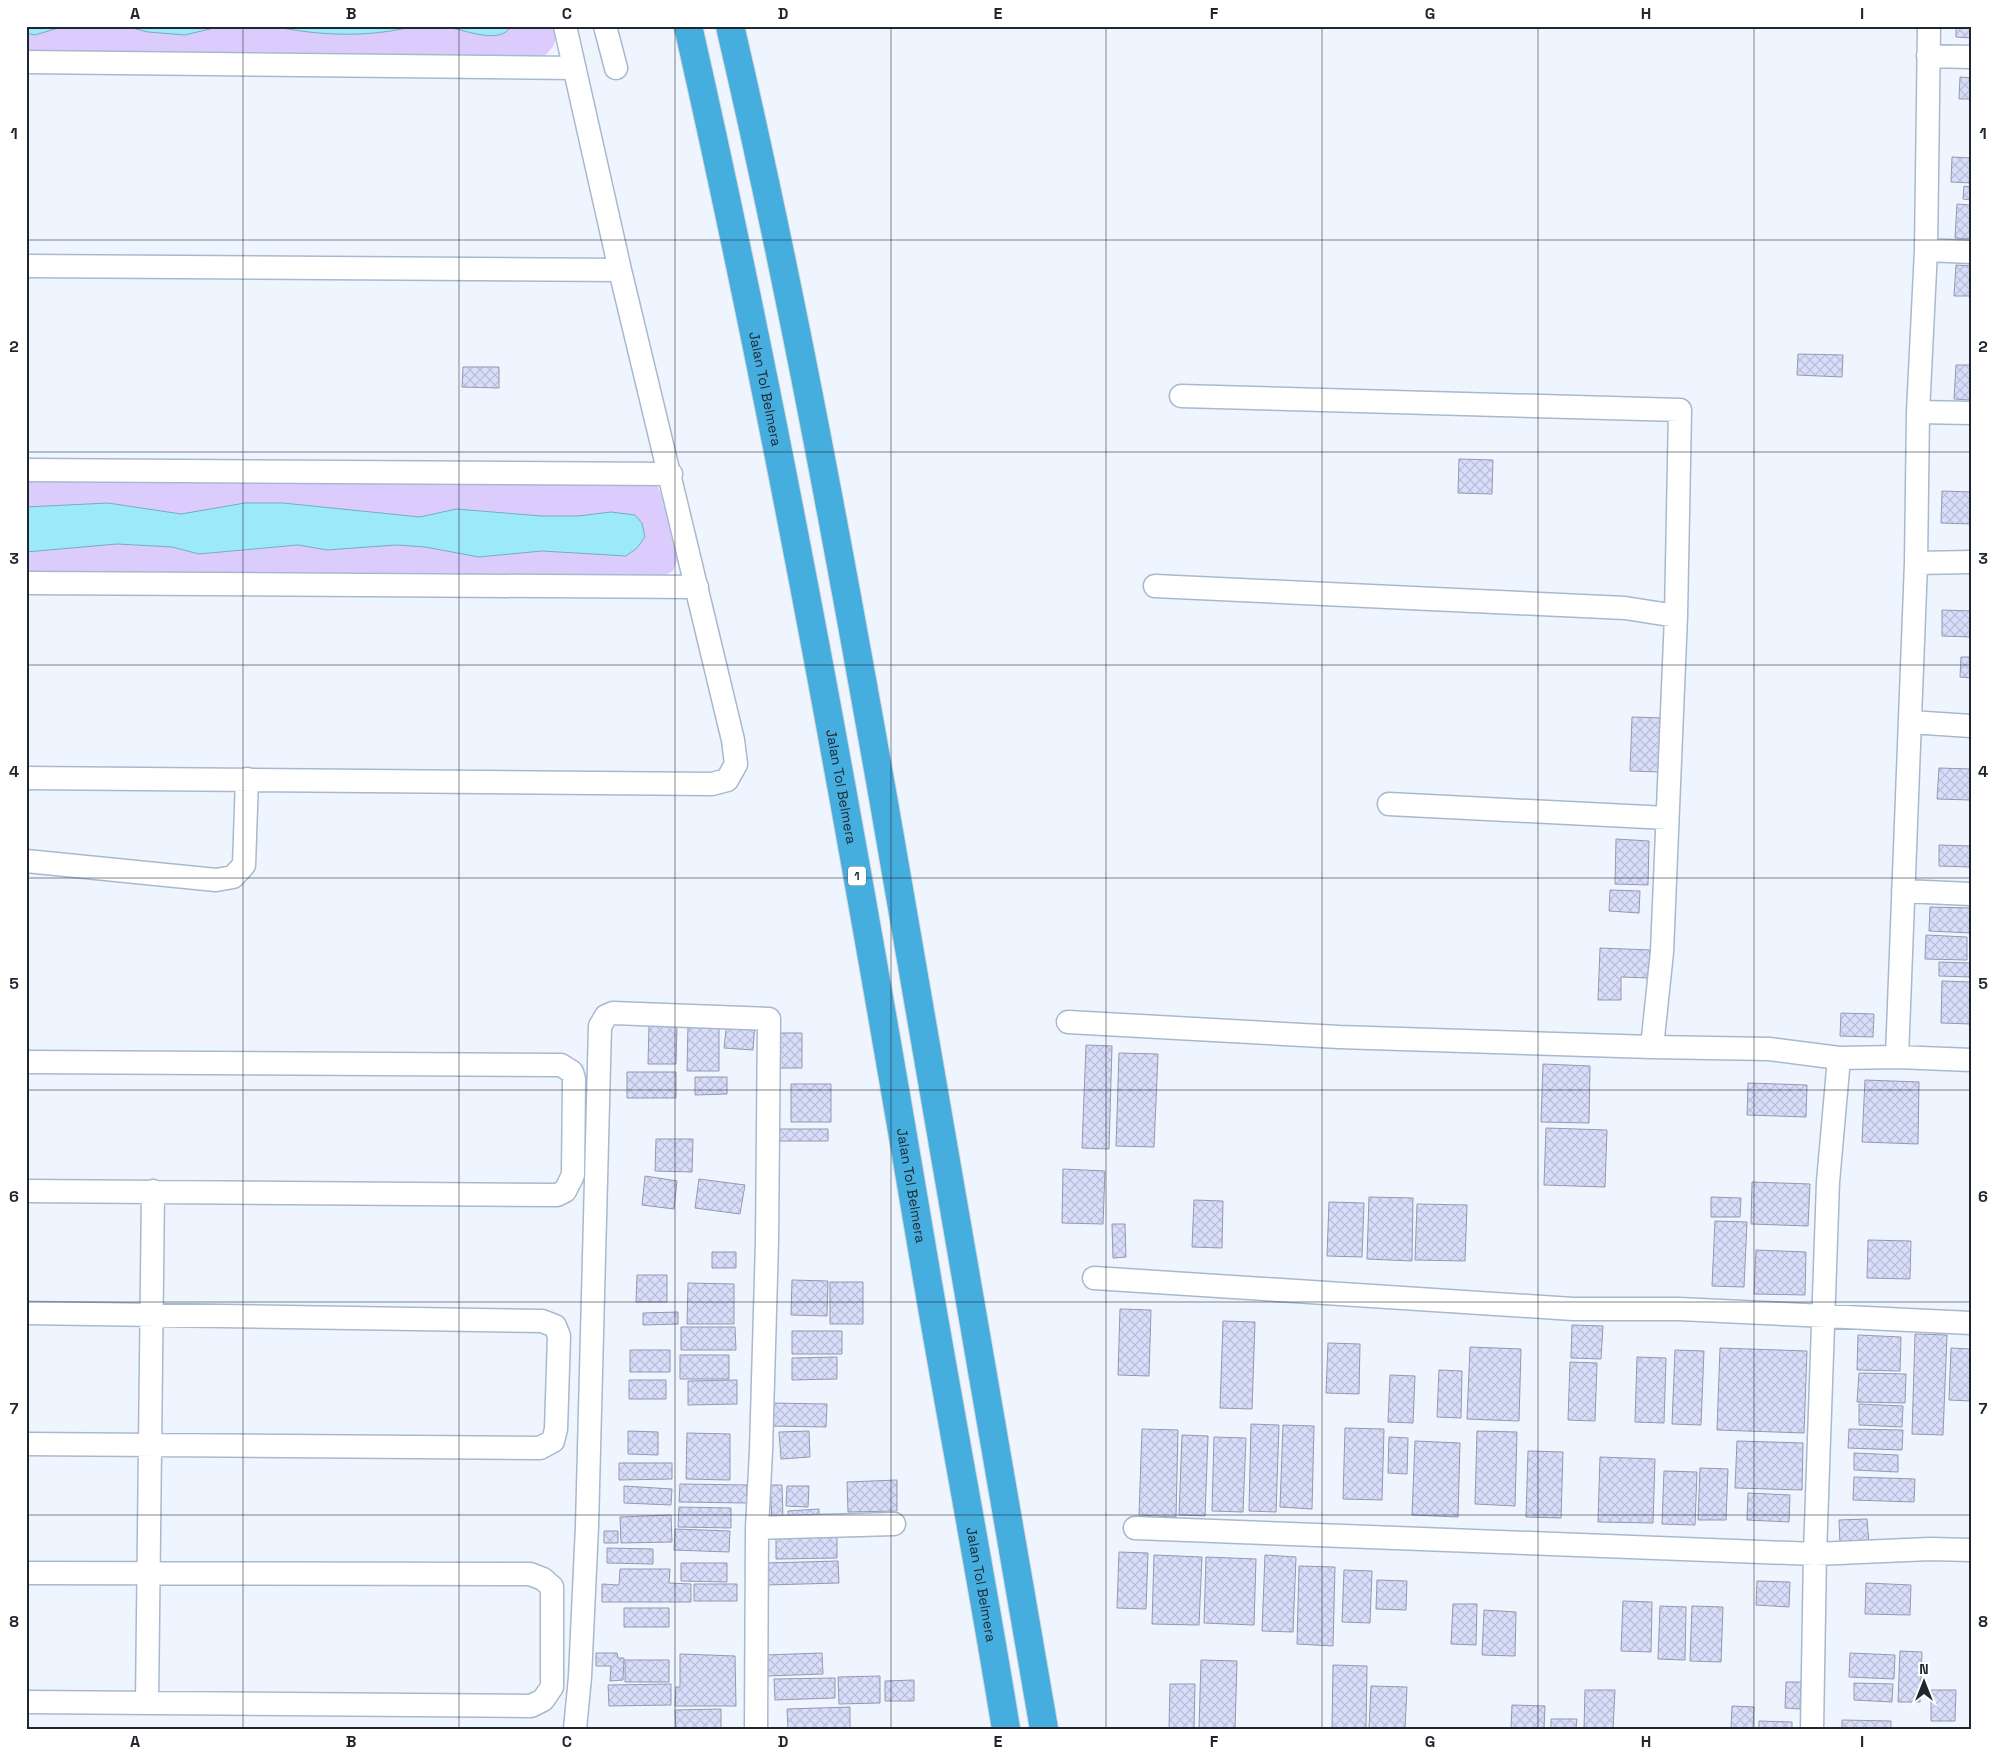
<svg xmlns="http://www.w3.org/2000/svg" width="1997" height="1755" viewBox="0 0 1997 1755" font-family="'Space Grotesk',sans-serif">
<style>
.park{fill:#dcccfe}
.water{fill:#9ce9f9;stroke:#76aebc}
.building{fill:url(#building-cross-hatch);stroke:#9599b1}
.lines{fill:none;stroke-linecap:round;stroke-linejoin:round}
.minor-casing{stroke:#a8b9ce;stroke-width:25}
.highway-casing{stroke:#d2d4d5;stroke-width:30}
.minor{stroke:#fff;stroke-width:22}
.highway{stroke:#46addf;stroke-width:28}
.grid{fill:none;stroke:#1f262e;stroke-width:1;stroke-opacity:0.55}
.labels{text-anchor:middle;stroke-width:5;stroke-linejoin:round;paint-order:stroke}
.shield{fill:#fff;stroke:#62676d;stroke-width:1}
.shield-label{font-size:12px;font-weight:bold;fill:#1f262e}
.street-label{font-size:14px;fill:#1f262e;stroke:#fff}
.neatline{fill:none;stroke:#1f262e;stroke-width:2}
.grid-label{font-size:16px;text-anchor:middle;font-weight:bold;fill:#1f262e}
</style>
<defs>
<pattern id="building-cross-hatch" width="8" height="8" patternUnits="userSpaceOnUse" patternTransform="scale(1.25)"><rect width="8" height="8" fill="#d8ddfa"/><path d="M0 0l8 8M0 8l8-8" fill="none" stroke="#b9bed7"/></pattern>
</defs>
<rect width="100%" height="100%" fill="#eff5fe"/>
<path class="park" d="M 26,26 L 554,26 C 558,41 555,47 543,57 L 26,53 Z
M 26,479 L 650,484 L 658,487 L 662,497 L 677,560 L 673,571 L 663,576 L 26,572 Z"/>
<path class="water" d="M 26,26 L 65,26 L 35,35 L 26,33 Z
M 124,26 L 222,26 L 185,35 L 148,32 Z
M 272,26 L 415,26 C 368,38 320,36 272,26 Z
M 428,26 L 511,26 C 502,44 470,32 456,29 C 447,27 437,27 428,26 Z
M 108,503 L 181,514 L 245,503 L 283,503 L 420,517 L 456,509 L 542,516 L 578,516 L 611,512 L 635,515 L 642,523 L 645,537 L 637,548 L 626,556 L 542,551 L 479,557 L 425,547 L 396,545 L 327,550 L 298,545 L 199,554 L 172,547 L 117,544 L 26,552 L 26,507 Z"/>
<path class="building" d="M 1956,26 L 1971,26 L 1971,38 L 1956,37 Z
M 1960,77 L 1971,78 L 1971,99 L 1959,99 Z
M 1952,157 L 1971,158 L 1971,183 L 1951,182 Z
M 1964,186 L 1971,187 L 1971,200 L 1963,199 Z
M 1957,204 L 1971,205 L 1971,239 L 1955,238 Z
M 1956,265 L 1971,266 L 1971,296 L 1954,296 Z
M 1798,354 L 1843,355 L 1842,377 L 1797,375 Z
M 1956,365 L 1971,365 L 1971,400 L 1954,399 Z
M 463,367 L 499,367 L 499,388 L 462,387 Z
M 1459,459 L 1493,460 L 1492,494 L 1458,493 Z
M 1942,491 L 1971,492 L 1971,524 L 1941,523 Z
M 1942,610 L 1971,611 L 1971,637 L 1942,636 Z
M 1961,657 L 1971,657 L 1971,678 L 1960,677 Z
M 1632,717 L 1664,718 L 1662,772 L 1630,771 Z
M 1939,768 L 1971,769 L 1971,800 L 1937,799 Z
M 1616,839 L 1649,841 L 1648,885 L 1615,884 Z
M 1939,845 L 1971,846 L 1971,867 L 1939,866 Z
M 1610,890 L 1640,891 L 1639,913 L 1609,911 Z
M 1930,907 L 1971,908 L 1971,933 L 1929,931 Z
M 1926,935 L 1967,937 L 1967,960 L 1925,959 Z
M 1600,948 L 1650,950 L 1649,978 L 1621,977 L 1621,1000 L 1598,1000 Z
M 1939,962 L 1971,963 L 1971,977 L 1939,976 Z
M 1942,981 L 1971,982 L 1971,1024 L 1941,1023 Z
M 1841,1013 L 1874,1014 L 1873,1037 L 1840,1036 Z
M 727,1021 L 755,1023 L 753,1050 L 724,1048 Z
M 688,1024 L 719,1024 L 719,1071 L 687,1071 Z
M 649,1025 L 677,1026 L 676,1064 L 648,1064 Z
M 776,1033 L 802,1033 L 802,1068 L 776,1068 Z
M 1086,1045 L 1112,1046 L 1109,1149 L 1082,1148 Z
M 1119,1053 L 1158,1054 L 1154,1147 L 1116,1146 Z
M 1543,1064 L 1590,1066 L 1589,1123 L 1541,1122 Z
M 627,1072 L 676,1072 L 676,1098 L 627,1098 Z
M 695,1077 L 727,1077 L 727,1094 L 695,1095 Z
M 1865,1080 L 1919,1082 L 1918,1144 L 1862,1142 Z
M 1748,1083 L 1807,1085 L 1806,1117 L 1747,1115 Z
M 791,1084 L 831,1084 L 831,1122 L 791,1122 Z
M 1546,1128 L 1607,1130 L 1605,1187 L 1544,1185 Z
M 778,1129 L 828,1129 L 828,1141 L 778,1141 Z
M 656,1139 L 693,1139 L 692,1172 L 655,1171 Z
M 1063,1169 L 1105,1171 L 1103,1224 L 1062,1223 Z
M 645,1176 L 677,1181 L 674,1209 L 642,1205 Z
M 699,1179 L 745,1185 L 740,1214 L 695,1208 Z
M 1752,1182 L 1810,1184 L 1808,1226 L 1751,1224 Z
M 1369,1197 L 1413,1198 L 1412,1261 L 1367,1259 Z
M 1711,1197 L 1741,1198 L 1740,1217 L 1711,1217 Z
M 1194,1200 L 1223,1201 L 1222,1248 L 1192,1247 Z
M 1329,1202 L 1364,1203 L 1362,1257 L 1327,1256 Z
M 1417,1204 L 1467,1205 L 1465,1261 L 1415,1260 Z
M 1715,1221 L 1747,1222 L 1744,1287 L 1712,1286 Z
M 1112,1224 L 1125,1224 L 1126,1257 L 1113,1258 Z
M 1868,1240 L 1911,1241 L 1910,1279 L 1867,1278 Z
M 1756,1250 L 1806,1252 L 1805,1295 L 1754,1294 Z
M 712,1252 L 736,1252 L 736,1268 L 712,1268 Z
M 637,1275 L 667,1275 L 667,1302 L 636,1302 Z
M 792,1280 L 828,1281 L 827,1316 L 791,1315 Z
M 830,1282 L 863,1282 L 863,1324 L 830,1324 Z
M 688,1283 L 734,1284 L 734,1324 L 687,1324 Z
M 1120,1309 L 1151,1310 L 1149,1376 L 1118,1375 Z
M 678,1312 L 678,1324 L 643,1325 L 643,1313 Z
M 1223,1321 L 1255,1322 L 1252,1409 L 1220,1408 Z
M 1572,1325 L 1603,1326 L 1601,1359 L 1571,1358 Z
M 681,1327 L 735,1327 L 736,1350 L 681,1350 Z
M 792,1331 L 842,1331 L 842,1354 L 792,1354 Z
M 1915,1334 L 1947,1335 L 1943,1435 L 1912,1434 Z
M 1858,1335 L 1901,1337 L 1900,1371 L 1857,1370 Z
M 1328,1343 L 1360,1344 L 1359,1394 L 1326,1393 Z
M 1470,1347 L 1521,1349 L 1519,1421 L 1467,1419 Z
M 1720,1348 L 1807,1351 L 1804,1433 L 1717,1430 Z
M 1951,1348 L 1971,1349 L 1971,1401 L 1949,1400 Z
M 630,1350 L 670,1350 L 670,1372 L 630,1372 Z
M 1675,1350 L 1704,1351 L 1701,1425 L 1672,1424 Z
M 680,1355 L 729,1355 L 729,1379 L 680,1379 Z
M 837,1357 L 837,1379 L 792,1380 L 792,1358 Z
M 1637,1357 L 1666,1358 L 1664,1423 L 1635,1422 Z
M 1570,1362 L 1597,1363 L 1595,1421 L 1568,1420 Z
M 1439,1370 L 1462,1371 L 1461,1418 L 1437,1417 Z
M 1859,1373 L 1906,1374 L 1905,1403 L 1857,1402 Z
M 1390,1375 L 1415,1376 L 1413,1423 L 1388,1422 Z
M 629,1380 L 666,1380 L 666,1399 L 629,1399 Z
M 737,1380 L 737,1404 L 688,1405 L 688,1381 Z
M 770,1403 L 827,1404 L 826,1427 L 769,1426 Z
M 1859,1404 L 1903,1406 L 1902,1427 L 1859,1425 Z
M 1251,1424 L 1279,1425 L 1276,1512 L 1249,1511 Z
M 1283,1425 L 1314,1426 L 1312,1509 L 1280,1507 Z
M 1345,1428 L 1384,1429 L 1382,1500 L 1343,1499 Z
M 1142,1429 L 1178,1430 L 1176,1517 L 1139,1515 Z
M 1849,1429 L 1903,1430 L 1902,1450 L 1848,1448 Z
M 628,1431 L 658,1432 L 658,1455 L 628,1454 Z
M 809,1431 L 810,1457 L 781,1459 L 779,1432 Z
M 1477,1431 L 1517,1432 L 1515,1506 L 1475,1504 Z
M 687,1433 L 730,1434 L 730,1480 L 686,1479 Z
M 1182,1435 L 1208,1436 L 1205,1516 L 1179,1515 Z
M 1214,1437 L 1246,1438 L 1243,1512 L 1212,1511 Z
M 1389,1437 L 1408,1438 L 1407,1474 L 1388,1473 Z
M 1415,1441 L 1460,1443 L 1458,1517 L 1412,1515 Z
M 1737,1441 L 1803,1443 L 1802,1490 L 1735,1488 Z
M 1528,1451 L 1563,1452 L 1561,1518 L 1526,1517 Z
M 1854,1453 L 1898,1455 L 1898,1472 L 1854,1470 Z
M 1600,1457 L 1655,1459 L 1653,1523 L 1598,1522 Z
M 619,1463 L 672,1463 L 672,1479 L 619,1480 Z
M 1700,1468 L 1728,1469 L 1726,1520 L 1698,1520 Z
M 1664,1471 L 1697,1472 L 1695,1525 L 1662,1524 Z
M 1854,1477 L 1915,1479 L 1914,1502 L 1853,1500 Z
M 897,1480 L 897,1511 L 848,1512 L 847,1482 Z
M 680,1484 L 747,1485 L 747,1503 L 679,1502 Z
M 770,1485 L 782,1485 L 783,1519 L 772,1520 Z
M 624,1486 L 672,1489 L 671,1505 L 624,1503 Z
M 787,1486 L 809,1486 L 808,1507 L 786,1506 Z
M 1748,1493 L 1790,1495 L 1789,1522 L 1747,1520 Z
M 679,1507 L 731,1508 L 731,1528 L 678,1527 Z
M 819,1509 L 819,1522 L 789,1524 L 788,1511 Z
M 671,1515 L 672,1542 L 621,1543 L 620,1517 Z
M 1867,1519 L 1869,1543 L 1840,1544 L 1839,1520 Z
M 675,1529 L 730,1531 L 729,1552 L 674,1550 Z
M 604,1531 L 618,1531 L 618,1543 L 604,1543 Z
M 837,1534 L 837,1558 L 776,1559 L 776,1535 Z
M 607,1548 L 653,1549 L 653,1564 L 607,1563 Z
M 1119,1552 L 1148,1553 L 1146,1609 L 1117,1608 Z
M 1154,1555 L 1202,1557 L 1199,1625 L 1152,1624 Z
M 1265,1555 L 1296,1557 L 1293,1632 L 1262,1631 Z
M 1206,1557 L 1256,1559 L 1254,1625 L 1204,1623 Z
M 838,1561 L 839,1583 L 766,1585 L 765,1563 Z
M 681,1563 L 727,1563 L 727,1582 L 681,1581 Z
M 1299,1566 L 1335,1567 L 1333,1646 L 1297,1644 Z
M 620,1569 L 670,1569 L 669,1583 L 691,1584 L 691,1602 L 602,1602 L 602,1584 L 619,1585 Z
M 1344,1570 L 1372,1571 L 1370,1623 L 1342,1622 Z
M 1377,1580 L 1407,1581 L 1406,1610 L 1376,1609 Z
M 1757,1581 L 1790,1582 L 1789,1607 L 1756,1605 Z
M 1866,1583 L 1911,1585 L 1910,1615 L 1865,1614 Z
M 694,1584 L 737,1584 L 737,1601 L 694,1601 Z
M 1623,1601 L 1652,1602 L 1651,1652 L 1621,1651 Z
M 1453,1604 L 1477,1604 L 1476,1645 L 1451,1644 Z
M 1660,1606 L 1686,1607 L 1685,1660 L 1658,1659 Z
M 1692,1606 L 1723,1607 L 1721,1662 L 1690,1661 Z
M 624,1608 L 669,1608 L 669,1627 L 624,1627 Z
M 1484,1610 L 1516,1612 L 1515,1656 L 1482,1655 Z
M 1900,1651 L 1922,1652 L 1920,1702 L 1898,1702 Z
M 596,1653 L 617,1653 L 618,1658 L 624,1658 L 623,1680 L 610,1681 L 611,1666 L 596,1666 Z
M 822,1653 L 823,1674 L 766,1676 L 766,1655 Z
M 1850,1653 L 1895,1655 L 1894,1679 L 1849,1677 Z
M 680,1654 L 735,1656 L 736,1706 L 675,1706 L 676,1687 L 680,1687 Z
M 625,1660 L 669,1660 L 669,1682 L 625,1682 Z
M 1201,1660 L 1237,1661 L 1235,1729 L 1199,1729 Z
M 1333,1665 L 1367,1666 L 1366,1729 L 1332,1729 Z
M 880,1676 L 880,1703 L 839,1704 L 838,1677 Z
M 835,1678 L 835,1698 L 775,1700 L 774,1679 Z
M 914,1680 L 914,1701 L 885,1701 L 885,1681 Z
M 1786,1682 L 1801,1682 L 1800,1709 L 1785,1708 Z
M 1854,1683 L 1893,1684 L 1892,1702 L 1854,1700 Z
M 671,1684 L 671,1705 L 609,1706 L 608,1685 Z
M 1170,1684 L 1195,1684 L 1194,1729 L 1169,1729 Z
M 1371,1686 L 1407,1687 L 1405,1729 L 1369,1729 Z
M 1585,1690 L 1615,1690 L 1613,1729 L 1584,1729 Z
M 1931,1690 L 1956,1690 L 1955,1721 L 1931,1721 Z
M 1512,1705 L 1545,1706 L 1544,1729 L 1511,1729 Z
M 1732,1706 L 1754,1707 L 1753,1729 L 1731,1729 Z
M 850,1707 L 850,1729 L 788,1729 L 787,1709 Z
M 721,1709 L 721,1729 L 676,1729 L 675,1710 Z
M 1551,1719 L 1577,1719 L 1576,1729 L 1551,1729 Z
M 1842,1720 L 1891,1721 L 1891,1729 L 1842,1729 Z
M 1759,1721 L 1792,1722 L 1792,1729 L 1759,1729 Z"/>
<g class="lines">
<defs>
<path id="minor" d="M 605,26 L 616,68
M 1928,56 L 1971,57
M 26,62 L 574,68
M 1926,250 L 1971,252
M 26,266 L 620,270
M 1181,396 L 1680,410 L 1676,616 L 1662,952 L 1652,1047 L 1769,1049 L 1839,1058 L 1897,1057 L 1971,1060
M 1918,412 L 1971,413
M 26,470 L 671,474
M 1916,563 L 1971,562
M 26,583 L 697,587
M 1155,586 L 1625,608 L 1676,616
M 1910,722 L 1971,726
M 26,778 L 712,784 L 727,780 L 736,764 L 733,740 L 620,270 L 565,26
M 1389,804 L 1667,818
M 26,861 L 216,880 L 233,877 L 244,865 L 247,779
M 1903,891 L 1971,894
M 1068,1022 L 1339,1037 L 1652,1047
M 1897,1057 L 1916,563 L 1918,412 L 1926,250 L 1929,26
M 26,1062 L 561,1065 L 572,1072 L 574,1079 L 573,1175 L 565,1191 L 557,1195 L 26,1191
M 1094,1278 L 1573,1309 L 1679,1309 L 1971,1323
M 26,1313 L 542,1321 L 555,1326 L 559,1336 L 556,1429 L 553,1441 L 540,1448 L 26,1444
M 757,1528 L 894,1524
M 1135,1528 L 1815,1554 L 1930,1549 L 1971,1550
M 26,1573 L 530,1574 L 543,1579 L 552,1587 L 552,1687 L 543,1700 L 531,1706 L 26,1702
M 147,1703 L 153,1191
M 575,1729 L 580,1677 L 587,1526 L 600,1026 L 606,1016 L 613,1013 L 769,1019 L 767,1241 L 761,1451 L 757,1528 L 756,1729
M 1812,1729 L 1815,1554 L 1828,1182 L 1839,1058"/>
<g id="highway">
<path id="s1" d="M 688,26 C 781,436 855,851 925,1266 C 951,1420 981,1574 1006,1729"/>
<path d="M 730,26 C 790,283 838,543 884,803 C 939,1111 991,1420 1044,1729"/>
</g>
</defs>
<use href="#minor" class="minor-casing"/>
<use href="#highway" class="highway-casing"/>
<use href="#minor" class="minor"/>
<use href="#highway" class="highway"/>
</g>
<path class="grid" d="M 243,26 L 243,1729M 459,26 L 459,1729M 675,26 L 675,1729M 891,26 L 891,1729M 1106,26 L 1106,1729M 1322,26 L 1322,1729M 1538,26 L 1538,1729M 1754,26 L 1754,1729M 26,240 L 1971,240M 26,452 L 1971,452M 26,665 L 1971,665M 26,878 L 1971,878M 26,1090 L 1971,1090M 26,1302 L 1971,1302M 26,1515 L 1971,1515"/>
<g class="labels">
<rect class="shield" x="848" y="866.5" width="18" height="19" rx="4"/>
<g class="shield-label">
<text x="857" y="880">1</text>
</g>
<g class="street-label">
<text dy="5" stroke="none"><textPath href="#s1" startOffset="371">Jalan Tol Belmera</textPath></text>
<text dy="5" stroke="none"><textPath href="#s1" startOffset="776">Jalan Tol Belmera</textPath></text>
<text dy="5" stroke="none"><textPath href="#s1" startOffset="1181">Jalan Tol Belmera</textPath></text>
<text dy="5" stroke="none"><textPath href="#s1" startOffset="1586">Jalan Tol Belmera</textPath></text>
</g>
</g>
<rect width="1997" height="1755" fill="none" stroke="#ffffff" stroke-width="55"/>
<g transform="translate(1924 1682)" stroke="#ffffff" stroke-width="4" paint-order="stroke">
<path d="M0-4L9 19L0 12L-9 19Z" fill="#1f262e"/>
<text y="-8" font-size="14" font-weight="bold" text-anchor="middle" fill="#1f262e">N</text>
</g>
<rect x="28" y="28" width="1942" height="1700" class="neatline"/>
<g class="grid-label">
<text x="135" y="19">A</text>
<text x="351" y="19">B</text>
<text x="567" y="19">C</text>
<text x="783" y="19">D</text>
<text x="998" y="19">E</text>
<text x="1214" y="19">F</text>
<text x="1430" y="19">G</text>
<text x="1646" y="19">H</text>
<text x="1862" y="19">I</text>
<text x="14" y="139">1</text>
<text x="1983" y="139">1</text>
<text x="14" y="352">2</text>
<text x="1983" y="352">2</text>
<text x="14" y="564">3</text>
<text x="1983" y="564">3</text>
<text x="14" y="777">4</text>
<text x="1983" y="777">4</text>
<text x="14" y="989">5</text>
<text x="1983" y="989">5</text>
<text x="14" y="1202">6</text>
<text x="1983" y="1202">6</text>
<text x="14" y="1414">7</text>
<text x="1983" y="1414">7</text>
<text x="14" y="1627">8</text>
<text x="1983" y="1627">8</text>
<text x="135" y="1747">A</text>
<text x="351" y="1747">B</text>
<text x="567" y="1747">C</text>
<text x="783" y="1747">D</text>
<text x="998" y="1747">E</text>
<text x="1214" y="1747">F</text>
<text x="1430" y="1747">G</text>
<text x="1646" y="1747">H</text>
<text x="1862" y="1747">I</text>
</g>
</svg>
